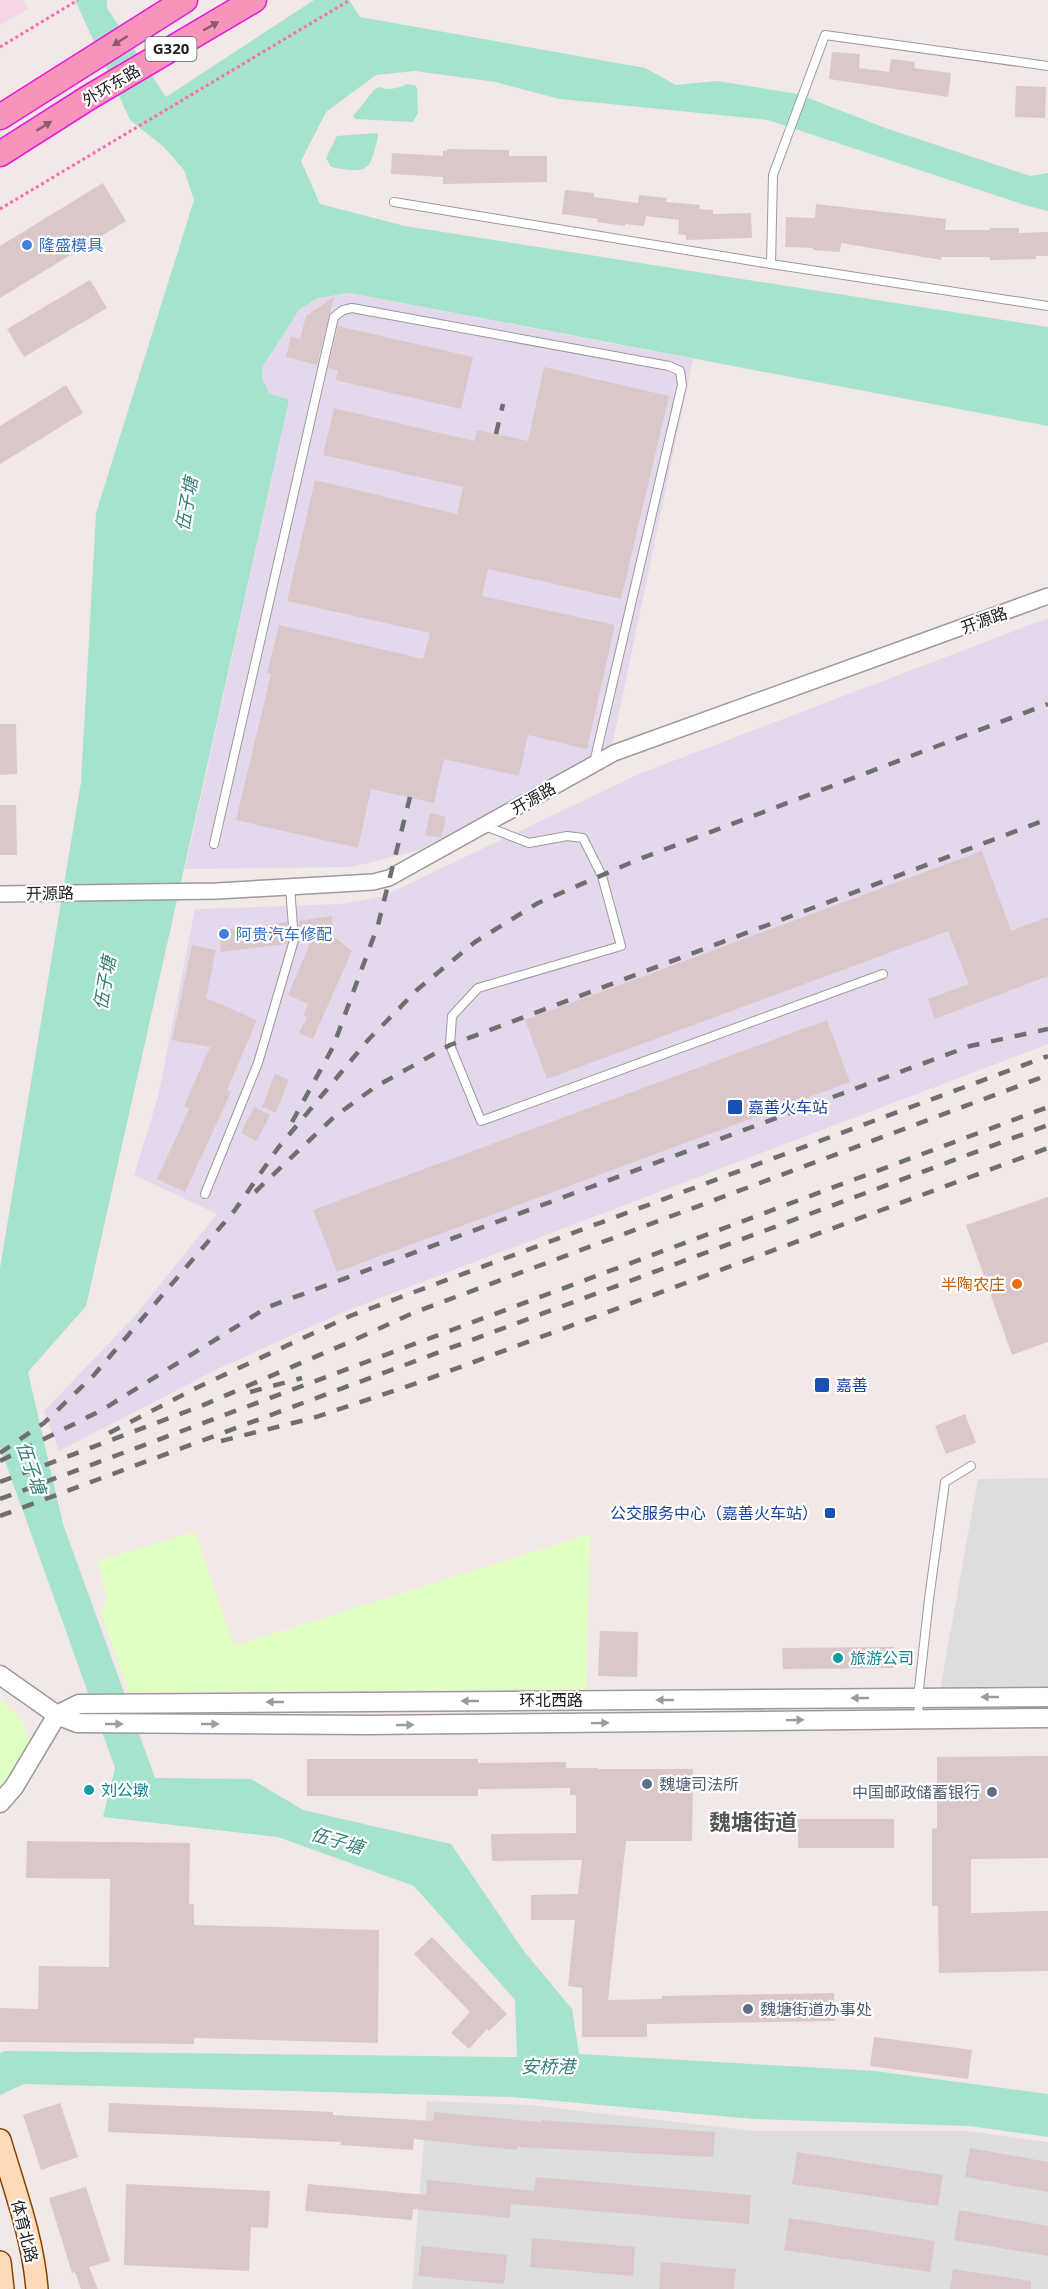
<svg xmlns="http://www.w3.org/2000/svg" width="1048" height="2289" viewBox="0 0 1048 2289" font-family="'Open Sans','Noto Sans SC',sans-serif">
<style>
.residential{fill:#dfdedf}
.commercial{fill:#f4d6e6}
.industrial{fill:#e4d9ec}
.park{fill:#e0fec2}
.parking{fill:#ddd}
.water{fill:#a5e3cd}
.building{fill:#dac7ca}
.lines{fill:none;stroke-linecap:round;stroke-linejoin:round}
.service-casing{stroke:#9b9b9b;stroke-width:10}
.minor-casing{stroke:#9b9b9b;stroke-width:18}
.tertiary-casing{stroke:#9b9b9b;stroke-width:21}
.secondary-casing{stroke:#804400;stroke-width:24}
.trunk-casing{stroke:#ea1adb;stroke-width:27}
.path{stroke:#ff6bb2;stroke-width:3;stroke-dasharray:3 3;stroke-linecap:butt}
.service{stroke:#fff;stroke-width:8}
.minor{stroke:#fff;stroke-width:15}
.tertiary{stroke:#fff;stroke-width:18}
.secondary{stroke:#ffdab9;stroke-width:21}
.trunk{stroke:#f794bc;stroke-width:24}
.rail{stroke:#6f6f6f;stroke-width:4.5;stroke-dasharray:12 12;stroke-linecap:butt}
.oneway{fill:#8c5a6e}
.oneway2{fill:#9b9b9b}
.shop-dot{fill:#3f7fe0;stroke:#fff;stroke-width:2}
.transit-dot{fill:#1a4fb4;stroke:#fff;stroke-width:2}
.food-dot{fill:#e8710a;stroke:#fff;stroke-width:2}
.culture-dot{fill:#0f9aa8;stroke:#fff;stroke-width:2}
.service-dot{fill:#5c6f8a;stroke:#fff;stroke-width:2}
.labels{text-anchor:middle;stroke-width:4.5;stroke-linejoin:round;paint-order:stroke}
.shield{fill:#fff;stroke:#646464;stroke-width:1.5}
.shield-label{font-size:15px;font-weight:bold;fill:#212121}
.street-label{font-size:16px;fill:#212121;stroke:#fff}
.shop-label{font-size:16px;fill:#366cbe;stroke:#fff;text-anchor:start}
.transit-label{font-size:16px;fill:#164399;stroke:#fff;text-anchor:start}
.food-label{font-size:16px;fill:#c56008;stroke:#fff;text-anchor:end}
.culture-label{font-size:16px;fill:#0d838f;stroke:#fff;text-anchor:start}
.service-label{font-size:16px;fill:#4e5e75;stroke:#fff;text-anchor:start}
.water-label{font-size:18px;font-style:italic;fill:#328079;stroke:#fff}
.district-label{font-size:22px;font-weight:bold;fill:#545454;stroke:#fff}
</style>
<rect width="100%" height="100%" fill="#f2e8e7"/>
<path class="residential" d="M 427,2101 L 530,2105 L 754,2131 L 967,2131 L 1048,2142 L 1048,2289 L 412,2289 Z"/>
<path class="commercial" d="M 0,0 L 23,0 L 28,9 L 0,25 Z"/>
<path class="industrial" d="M 350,293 L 693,359 L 612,746 L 420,850 L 352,867 L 185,869 L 289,400 L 269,393 L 262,378 L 263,366 L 299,310 L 318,298 Z
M 1048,618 L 1048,1044 L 346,1311 L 220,1368 L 59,1451 L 44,1411 L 134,1317 L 217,1214 L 134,1175 L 158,1097 L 195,909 L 341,904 L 381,897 L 639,774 Z"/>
<path class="park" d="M 195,1532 L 234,1646 L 590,1534 L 586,1689 L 129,1692 L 101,1614 L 107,1597 L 97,1561 Z
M 0,1698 L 21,1720 L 31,1743 L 0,1794 Z"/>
<path class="parking" d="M 1048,1478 L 1048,1689 L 940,1690 L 978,1479 Z"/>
<path class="water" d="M 75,0 L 107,0 L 107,8 L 166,97 L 314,0 L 349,0 L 360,17 L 645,68 L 676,85 L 717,81 L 798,94 L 888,129 L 1030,176 L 1048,173 L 1048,211 L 1028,206 L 768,120 L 560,99 L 495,82 L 415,71 L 376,75 L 326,112 L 301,161 L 320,204 L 405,226 L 1048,327 L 1048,426 L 350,293 L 318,298 L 299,310 L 263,366 L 262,378 L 269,393 L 289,400 L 86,1306 L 28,1372 L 63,1524 L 155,1778 L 251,1779 L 303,1810 L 451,1844 L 523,1950 L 572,2009 L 579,2054 L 875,2071 L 1048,2094 L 1048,2137 L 969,2126 L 753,2119 L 513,2097 L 24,2084 L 0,2095 L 0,2053 L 5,2051 L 517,2057 L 515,2000 L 414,1886 L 278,1837 L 103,1817 L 115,1768 L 0,1447 L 0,1268 L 81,782 L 96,513 L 194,200 L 184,170 L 164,147 L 130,120 Z
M 407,84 L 415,85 L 417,88 L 418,113 L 413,122 L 355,119 L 353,116 L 375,89 L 379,87 C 389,91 398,88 407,84 Z
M 377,133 L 378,136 C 370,172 368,174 331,167 L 326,158 L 337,136 Z"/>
<path class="building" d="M 832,52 L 860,54 L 859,68 L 889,72 L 891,59 L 915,62 L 914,68 L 951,73 L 948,97 L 829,79 Z
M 1016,86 L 1046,87 L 1045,118 L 1015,117 Z
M 447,149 L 509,150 L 509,156 L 547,156 L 547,182 L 443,184 L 443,177 L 391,174 L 392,153 L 443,156 L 443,151 L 447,151 Z
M 103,183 L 126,221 L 0,298 L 0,246 Z
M 565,190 L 594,193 L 594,197 L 638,203 L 639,195 L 667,198 L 666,202 L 700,205 L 699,209 L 713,210 L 713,214 L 751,213 L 752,238 L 686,240 L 686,235 L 678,234 L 679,220 L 646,216 L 644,226 L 625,224 L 625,226 L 597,222 L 598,219 L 562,214 Z
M 816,204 L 946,219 L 945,230 L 990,230 L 989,228 L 1019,228 L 1019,233 L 1048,232 L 1048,256 L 1036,256 L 1036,259 L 990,260 L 990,257 L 941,257 L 941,260 L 841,243 L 840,252 L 813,250 L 813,248 L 785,247 L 786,217 L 815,218 Z
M 90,280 L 107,308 L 24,357 L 7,329 Z
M 334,297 L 317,365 L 286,357 L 291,336 L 300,339 L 306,316 Z
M 338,326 L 473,357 L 461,409 L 335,380 L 338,371 L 328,368 Z
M 544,367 L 669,396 L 621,599 L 488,569 L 482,596 L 615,625 L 587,749 L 528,735 L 519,776 L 444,759 L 434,803 L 371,789 L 358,848 L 236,820 L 271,674 L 267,673 L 279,625 L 423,659 L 430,633 L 287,601 L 315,480 L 457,514 L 463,487 L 323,455 L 334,408 L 474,441 L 477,430 L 528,441 Z
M 66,385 L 83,413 L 0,464 L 0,426 Z
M 0,724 L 16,724 L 17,774 L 0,775 Z
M 0,805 L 16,805 L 17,855 L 0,855 Z
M 430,813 L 446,817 L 441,838 L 425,835 Z
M 982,851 L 1011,931 L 1048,917 L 1048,976 L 935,1019 L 928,999 L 969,984 L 948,931 L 547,1079 L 525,1020 Z
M 332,916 L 334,937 L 352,951 L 313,1039 L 299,1033 L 307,1017 L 303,1016 L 308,1004 L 288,995 L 311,941 L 300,942 L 299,921 Z
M 287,922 L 287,944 L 221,952 L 219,930 Z
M 192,945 L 216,950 L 206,998 L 257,1020 L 227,1090 L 231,1092 L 185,1192 L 157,1179 L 189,1109 L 184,1106 L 210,1047 L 172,1040 Z
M 827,1020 L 850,1082 L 337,1272 L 313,1210 Z
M 275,1074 L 289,1080 L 276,1113 L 262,1107 Z
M 254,1107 L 270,1115 L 257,1141 L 241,1133 Z
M 1048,1197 L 1048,1342 L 1012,1355 L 966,1225 Z
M 965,1414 L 976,1443 L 946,1454 L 935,1426 Z
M 600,1631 L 638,1632 L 637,1677 L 598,1676 Z
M 894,1647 L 894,1668 L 783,1669 L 782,1648 Z
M 1048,1756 L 1048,1858 L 971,1859 L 971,1913 L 1048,1911 L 1048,1971 L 939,1973 L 938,1906 L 932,1906 L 932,1829 L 937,1828 L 937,1757 Z
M 307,1759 L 478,1759 L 478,1763 L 566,1762 L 566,1768 L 598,1768 L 598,1769 L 693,1769 L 692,1841 L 626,1841 L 608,2000 L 662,1999 L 662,1996 L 834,1993 L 835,2021 L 647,2024 L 647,2037 L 582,2037 L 582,1988 L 568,1986 L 575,1920 L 531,1920 L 531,1895 L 578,1894 L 582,1860 L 492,1861 L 491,1834 L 576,1833 L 576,1795 L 570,1795 L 570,1788 L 478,1789 L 478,1796 L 307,1796 Z
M 798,1819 L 894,1819 L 894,1848 L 798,1848 Z
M 27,1841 L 190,1843 L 189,1904 L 194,1904 L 194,1925 L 379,1930 L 378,2043 L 194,2038 L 194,2044 L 0,2042 L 0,2008 L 38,2009 L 39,1966 L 109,1967 L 110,1879 L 26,1878 Z
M 432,1937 L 507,2014 L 489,2031 L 487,2029 L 469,2049 L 451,2033 L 470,2012 L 414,1954 Z
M 874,2037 L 972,2050 L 968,2079 L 870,2066 Z
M 60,2103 L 78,2157 L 41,2170 L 23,2115 Z
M 109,2103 L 333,2112 L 333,2115 L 433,2121 L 434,2112 L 541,2122 L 541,2120 L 715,2132 L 713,2157 L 517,2147 L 517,2150 L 414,2139 L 413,2150 L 340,2145 L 341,2142 L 108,2132 Z
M 970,2148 L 1048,2162 L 1048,2192 L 965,2177 Z
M 797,2152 L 943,2175 L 938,2206 L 792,2184 Z
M 536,2177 L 751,2195 L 749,2224 L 511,2204 L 510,2218 L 413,2209 L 412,2220 L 305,2211 L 308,2184 L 426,2195 L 427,2180 L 534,2191 Z
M 126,2184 L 270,2191 L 268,2228 L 251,2227 L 249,2271 L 124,2265 Z
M 86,2187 L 110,2261 L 89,2267 L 98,2289 L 81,2289 L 75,2272 L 72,2273 L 49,2198 Z
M 959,2210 L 1048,2226 L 1048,2256 L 954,2240 Z
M 789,2218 L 935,2241 L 930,2272 L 784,2250 Z
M 532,2238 L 635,2247 L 633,2276 L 530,2267 Z
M 422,2246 L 507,2255 L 504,2284 L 418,2276 Z
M 661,2262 L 736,2269 L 734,2289 L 659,2289 Z
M 953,2269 L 1031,2281 L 1031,2289 L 950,2289 Z"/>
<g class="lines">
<defs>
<path id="service" d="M 394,202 L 771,264 L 1048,306
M 771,264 L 773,175 L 825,35 L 1048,66
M 485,826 L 529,843 L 567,836 L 583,838 L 602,876 L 621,946 L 478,988 L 452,1016 L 450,1045 L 481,1121 L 883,974
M 214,844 L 334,317 L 343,310 L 352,308 L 669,366 L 680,371 L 682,385 L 594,763
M 205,1194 L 258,1063 L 294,940 L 290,887
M 919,1719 L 918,1698 L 929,1599 L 945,1482 L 971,1466"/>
<path id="minor" d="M 0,894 L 217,891 L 373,882 L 389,878 L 614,753 L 1048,596"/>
<path id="tertiary" d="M 0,1675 L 57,1715 L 77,1723 L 368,1725 L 1048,1718
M 0,1803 L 14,1787 L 57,1715 L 79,1704 L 1048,1697"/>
<path id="secondary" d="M 0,2140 C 14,2188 33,2238 37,2289
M 0,2262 L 3,2289"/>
<path id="trunk" d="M 0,117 L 185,0
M 0,154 L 88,98 L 254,0"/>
</defs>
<use href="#service" class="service-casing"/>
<use href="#minor" class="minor-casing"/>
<use href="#tertiary" class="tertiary-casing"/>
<use href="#secondary" class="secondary-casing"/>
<use href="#trunk" class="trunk-casing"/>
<path class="path" d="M 0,47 L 78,0
M 0,209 L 350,0"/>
<use href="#service" class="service"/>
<use href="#minor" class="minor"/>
<use href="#tertiary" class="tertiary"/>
<use href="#secondary" class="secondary"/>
<use href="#trunk" class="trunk"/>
<path class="rail" d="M 496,434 L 503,404
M 292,1122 L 333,1047 L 378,925 L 410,797
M 255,1192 L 334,1117 L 375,1087 L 450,1045 L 1048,819
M 250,1392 L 302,1378
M 109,1433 L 194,1389 L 350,1316 L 1048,1056
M 221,1441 L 313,1418 L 420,1382 L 1048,1148
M 0,1453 L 44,1423 L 94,1375 L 235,1210 L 278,1148 L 369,1039 L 418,989 L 475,942 L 538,903 L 637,860 L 1048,704
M 0,1461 L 102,1410 L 268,1307 L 935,1059 L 970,1046 L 1048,1029
M 0,1482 L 201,1406 L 352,1341 L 413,1313 L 1048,1075
M 0,1499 L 1048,1107
M 0,1516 L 1048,1125"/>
</g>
<defs><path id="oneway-solid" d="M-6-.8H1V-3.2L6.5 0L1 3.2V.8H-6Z" transform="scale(1.5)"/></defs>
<g class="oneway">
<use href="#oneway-solid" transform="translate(211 26) rotate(-30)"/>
<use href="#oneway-solid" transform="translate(120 41) rotate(147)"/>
<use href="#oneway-solid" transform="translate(44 126) rotate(-32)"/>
</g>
<g class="oneway2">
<use href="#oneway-solid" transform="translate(990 1697) rotate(180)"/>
<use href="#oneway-solid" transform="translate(860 1698) rotate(180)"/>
<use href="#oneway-solid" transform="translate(665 1700) rotate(180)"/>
<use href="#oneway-solid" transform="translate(470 1701) rotate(180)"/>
<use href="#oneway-solid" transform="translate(275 1702) rotate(180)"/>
<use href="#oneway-solid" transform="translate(795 1720) rotate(-1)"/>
<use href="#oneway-solid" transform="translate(600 1723) rotate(-1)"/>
<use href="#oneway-solid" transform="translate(114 1724)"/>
<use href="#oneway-solid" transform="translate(210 1724)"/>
<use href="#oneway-solid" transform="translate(405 1725) rotate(-1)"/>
</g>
<g class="shop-dot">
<circle cx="27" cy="245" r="6"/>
<circle cx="224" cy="934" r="6"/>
</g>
<g class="transit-dot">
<rect x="727" y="1099" width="16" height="16" rx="3"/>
<rect x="814" y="1377" width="16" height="16" rx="3"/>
<rect x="824" y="1507" width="12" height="12" rx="3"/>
</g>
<circle class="food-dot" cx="1017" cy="1284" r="6"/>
<g class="culture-dot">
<circle cx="838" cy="1658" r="6"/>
<circle cx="89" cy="1790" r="6"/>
</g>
<g class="service-dot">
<circle cx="647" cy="1784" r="6"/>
<circle cx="992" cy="1792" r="6"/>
<circle cx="748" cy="2009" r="6"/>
</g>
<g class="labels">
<rect class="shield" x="145.5" y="37" width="51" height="24" rx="4.5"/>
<g class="shield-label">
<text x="171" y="54">G320</text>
</g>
<g class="street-label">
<text transform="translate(111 85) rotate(-31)" y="6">外环东路</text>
<text transform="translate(984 620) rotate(-20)" y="6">开源路</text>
<text transform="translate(533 798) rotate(-29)" y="6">开源路</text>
<text transform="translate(50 893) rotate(-1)" y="6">开源路</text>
<text x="551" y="1706">环北西路</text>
<text transform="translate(25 2231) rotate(76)" y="6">体育北路</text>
</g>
<g class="shop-label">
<text x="39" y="251">隆盛模具</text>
<text x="236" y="940">阿贵汽车修配</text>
</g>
<g class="transit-label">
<text x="748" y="1113">嘉善火车站</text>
<text x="836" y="1391">嘉善</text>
<text x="818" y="1519" text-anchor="end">公交服务中心（嘉善火车站）</text>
</g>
<g class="food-label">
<text x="1005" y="1290">半陶农庄</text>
</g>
<g class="culture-label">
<text x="850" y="1664">旅游公司</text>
<text x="101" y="1796">刘公墩</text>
</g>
<g class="service-label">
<text x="659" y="1790">魏塘司法所</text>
<text x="980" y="1798" text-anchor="end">中国邮政储蓄银行</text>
<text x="760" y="2015">魏塘街道办事处</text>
</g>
<g class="water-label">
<text transform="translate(187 504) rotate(-80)" y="6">伍子塘</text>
<text transform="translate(105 983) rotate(-80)" y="6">伍子塘</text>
<text transform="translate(31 1468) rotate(71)" y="6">伍子塘</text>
<text transform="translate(337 1841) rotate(16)" y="6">伍子塘</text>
<text x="548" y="2073">安桥港</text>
</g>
<g class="district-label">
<text x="753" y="1830">魏塘街道</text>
</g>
</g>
</svg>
